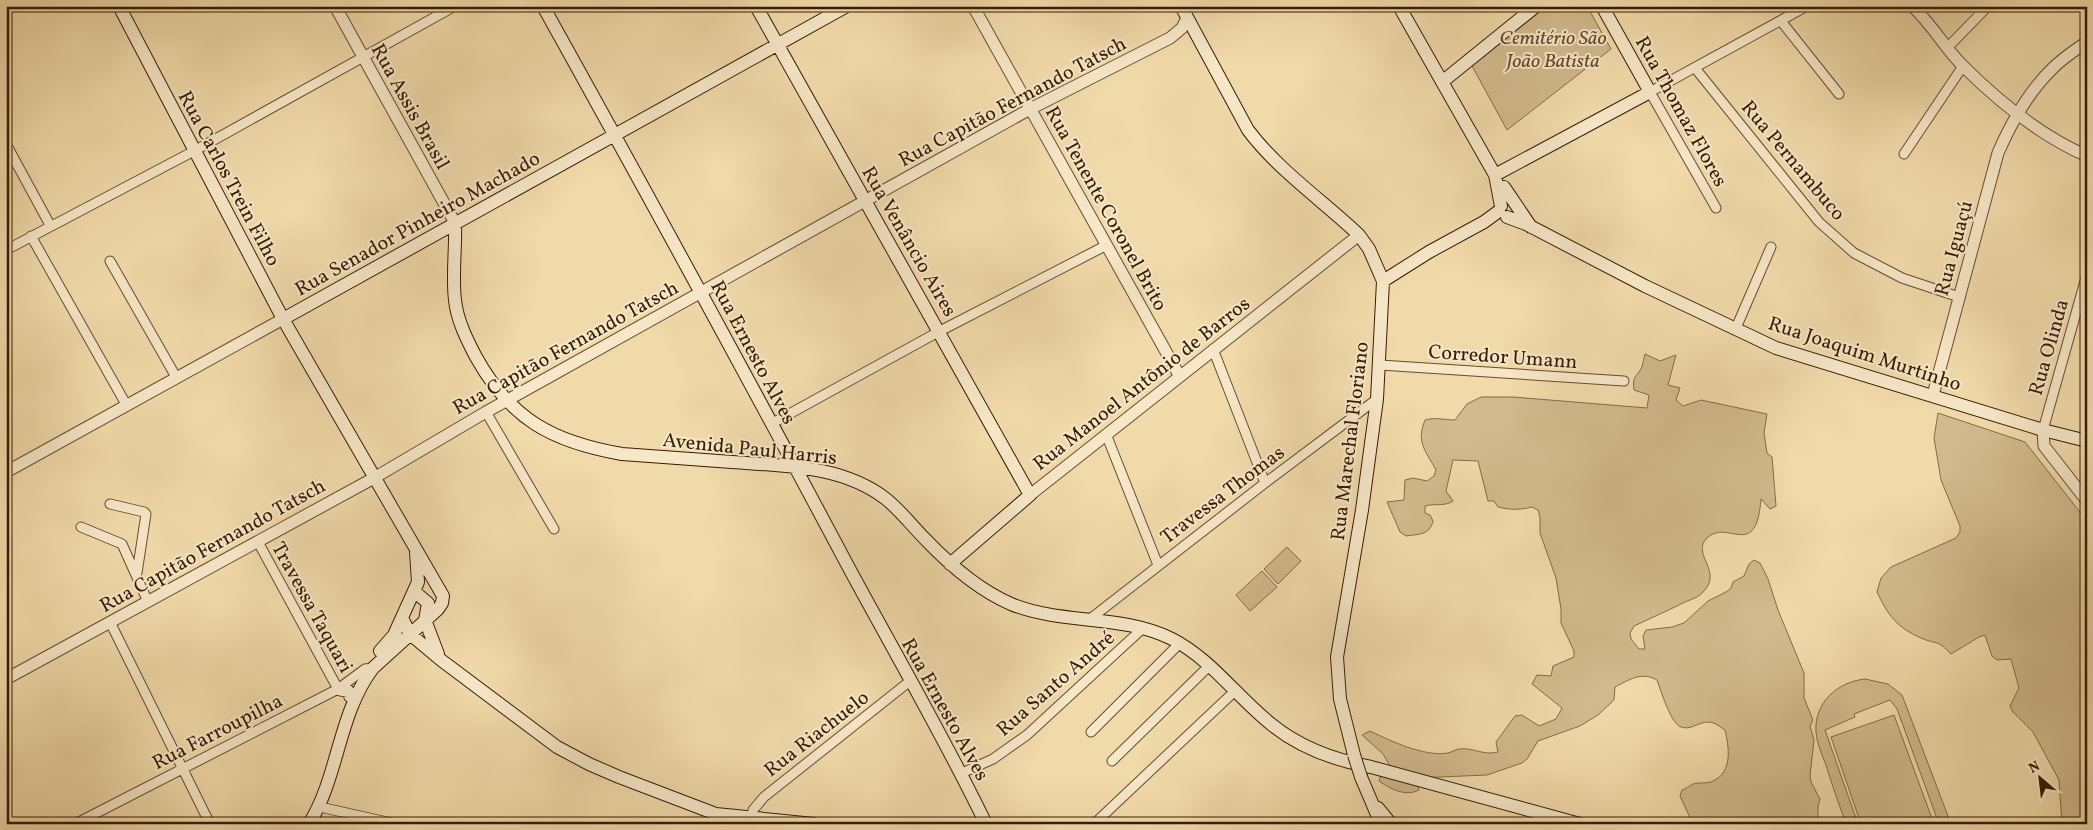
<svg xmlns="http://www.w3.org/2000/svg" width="2093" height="830" viewBox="0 0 2093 830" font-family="Vollkorn,serif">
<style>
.green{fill:#d1ba8d;stroke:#846b48}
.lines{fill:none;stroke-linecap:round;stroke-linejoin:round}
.minor-casing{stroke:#664c2c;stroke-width:11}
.tertiary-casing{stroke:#664c2c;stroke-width:13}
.secondary-casing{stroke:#371c02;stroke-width:14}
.minor{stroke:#f6e7c8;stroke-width:9}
.tertiary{stroke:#f6e7c8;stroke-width:11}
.secondary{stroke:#f6e7c8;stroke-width:12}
.secondary-bridge-casing{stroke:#371c02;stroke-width:14;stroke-linecap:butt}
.secondary-bridge{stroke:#f6e7c8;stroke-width:12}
.labels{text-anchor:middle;stroke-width:4;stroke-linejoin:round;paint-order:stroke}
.park-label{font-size:20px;font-style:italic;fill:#654b2c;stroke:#f6e7c8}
.street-label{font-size:20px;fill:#371c02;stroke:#f6e7c8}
</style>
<rect width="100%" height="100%" fill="#f1daaa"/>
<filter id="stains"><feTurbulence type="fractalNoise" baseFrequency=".004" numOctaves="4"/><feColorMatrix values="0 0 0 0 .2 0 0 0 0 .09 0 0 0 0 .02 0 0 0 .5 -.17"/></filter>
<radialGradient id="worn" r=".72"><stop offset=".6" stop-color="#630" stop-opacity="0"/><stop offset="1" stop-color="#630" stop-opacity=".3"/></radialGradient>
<path class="green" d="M 1547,6 L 1587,6 L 1611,49 L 1507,130 L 1472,66 Z
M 1645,354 L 1660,361 L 1676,355 L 1668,385 L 1680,388 L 1676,400 L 1683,406 L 1701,400 L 1767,414 L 1764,433 L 1767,453 L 1772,457 L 1776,506 L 1770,509 L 1761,499 C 1756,562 1728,518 1707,538 C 1690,555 1726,572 1701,594 C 1697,598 1689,600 1683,603 C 1667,611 1651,618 1634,626 L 1630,633 L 1631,639 L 1639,649 L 1645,649 L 1643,636 L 1646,630 L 1672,627 L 1684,623 L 1708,601 L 1726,592 L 1731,588 L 1733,582 L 1744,576 L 1749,564 L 1754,560 L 1760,563 L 1768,579 L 1778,610 L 1804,673 L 1804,698 L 1813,720 L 1810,726 L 1814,740 L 1810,776 L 1811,782 L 1820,799 L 1818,806 L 1818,824 L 1693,824 L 1680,796 L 1682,790 C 1686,789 1689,786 1693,784 C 1699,782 1707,784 1713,781 C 1733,772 1729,747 1725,730 C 1720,727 1715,722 1708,722 C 1698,722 1689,732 1679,726 C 1670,720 1661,691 1657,680 C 1641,671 1629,680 1615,687 L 1614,700 L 1598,715 L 1580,726 L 1538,741 L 1527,759 L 1522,763 L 1487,775 L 1416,778 L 1419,790 C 1406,797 1390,789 1379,781 L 1381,775 L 1393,771 L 1383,754 L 1362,735 L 1370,731 C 1391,741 1424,757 1448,753 C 1452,752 1456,749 1460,749 C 1472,747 1484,756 1498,752 L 1496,742 L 1515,716 L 1522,715 L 1539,726 L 1556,719 L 1562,708 L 1532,684 L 1537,675 L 1551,676 L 1553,666 L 1574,657 L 1574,651 L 1561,623 L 1561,609 L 1556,578 L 1540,533 L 1540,517 L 1538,510 L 1532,507 C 1520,510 1510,510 1498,507 L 1494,501 L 1488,501 L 1478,461 L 1453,460 L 1446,491 L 1453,501 C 1444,507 1435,503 1425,506 L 1425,513 L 1430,515 L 1433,521 C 1430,535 1419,534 1406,536 L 1400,532 L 1387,502 L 1404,500 L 1405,480 L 1413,478 L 1427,481 L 1434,476 L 1436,470 C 1425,450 1416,442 1425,420 C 1434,417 1446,420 1455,420 L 1467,404 L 1481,397 L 1513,397 L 1647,408 L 1649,395 L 1634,390 C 1632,376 1636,378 1642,367 C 1643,363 1644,358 1645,354 Z
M 1938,413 L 2025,442 L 2087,521 L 2087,824 L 2062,824 L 2059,780 L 2033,732 L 2013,712 L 2010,706 L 2019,688 L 2011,659 L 1997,660 L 1992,656 L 1985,635 L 1979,637 L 1951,654 C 1937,639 1937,645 1921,638 C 1896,627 1888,615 1877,592 L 1881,578 L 1891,567 L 1956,538 L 1960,532 L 1960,526 L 1941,480 L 1934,438 Z
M 1287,547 L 1301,561 L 1278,584 L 1264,569 Z
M 1262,571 L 1277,587 L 1250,611 L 1236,595 Z
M 1865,679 L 1888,684 L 1902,695 L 1951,824 L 1939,824 L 1897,709 L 1890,700 L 1854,714 L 1855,717 L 1825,730 L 1858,824 L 1846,824 C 1839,804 1832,785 1826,765 C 1822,755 1817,744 1816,732 C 1814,703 1837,682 1865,679 Z
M 1894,715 L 1934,824 L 1861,824 L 1831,737 Z"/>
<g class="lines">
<defs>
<path id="minor" d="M 1781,21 L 1839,94
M 1947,48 L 1988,6
M 1695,68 L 1819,222 L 1854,253 L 1902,278 L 1959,297
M 6,144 L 50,225
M 1904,154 L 1963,66
M 1716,208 L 1650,92 L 1807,6
M 31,236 L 127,406
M 6,250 L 194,151 L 455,6
M 110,261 L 176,377
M 1736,328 L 1771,247
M 1213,349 L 1265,483
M 1380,365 L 1624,381
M 486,412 L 554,529
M 771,424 L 940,331 L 1107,245
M 2043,430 L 2087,274
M 1106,434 L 1158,565
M 110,504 L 144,512 L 146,514 L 137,573
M 81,527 L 122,544 L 148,602
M 258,542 L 338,689
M 1090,619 L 1265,483 L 1377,399
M 110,622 L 210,824
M 1091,732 L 1179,644
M 1112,761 L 1209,666
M 962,773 L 993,759 L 1027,735 L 1142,629
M 320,807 L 396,824
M 751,823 L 753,810 L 764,797 L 910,681
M 75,824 L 338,689 L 365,669 L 373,668
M 1094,824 L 1236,690"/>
<path id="tertiary" d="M 335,6 L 455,223
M 973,6 L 1179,375
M 1912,6 C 1932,24 1944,47 1962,65 C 1998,101 2041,136 2087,156
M 1933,395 L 1998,153 C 2011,123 2029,91 2053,68 C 2063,58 2075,50 2087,42
M 2043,430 L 2044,446 L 2087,501
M 6,472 L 283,319
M 1030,495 L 1359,235
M 6,679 L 374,478 L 486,412 L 1030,109 L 1170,38 L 1182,28 L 1187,18"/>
<path id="secondary" d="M 119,6 L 283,319 L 443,596 L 442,603 L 438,609 L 373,668 C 338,714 339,776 309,824
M 543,6 C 647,193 749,380 849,568 C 895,653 944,737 986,824
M 756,6 L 1030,495 L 950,564
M 1181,6 L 1248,130 C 1278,170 1322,200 1359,235 L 1369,249 L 1383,281 L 1377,399 L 1362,510 L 1337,657 L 1340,699 L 1354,755
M 1399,6 L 1495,175 L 1501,206
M 1442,82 L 1536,6
M 1495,175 L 1650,92 L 1602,6
M 1504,187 L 1531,227
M 1507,217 L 1526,224 L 1645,286 L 1776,348 L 2043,430 L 2087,441
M 455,223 C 456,248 452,275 455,300 C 457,320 467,340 476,357 C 511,420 553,442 622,454 C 659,457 695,459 732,462 C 784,466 842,465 886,499 C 901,511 913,527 927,541 C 951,566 979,590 1011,604 C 1062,625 1122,614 1172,639 C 1211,659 1237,697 1271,724 C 1300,748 1334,760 1371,767 L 1580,824
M 1383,281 L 1429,252 L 1484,222 L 1499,211
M 283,319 L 847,6
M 415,592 L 428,603 L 425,620 L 438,654
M 402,618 L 410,634 L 441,660 L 557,747 L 589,764 L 619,777 L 716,814 L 814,824
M 380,651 L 394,635 L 418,582 L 416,552
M 338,689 L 348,691 L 350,696
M 1361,777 L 1381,824
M 1378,808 L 1391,824"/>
</defs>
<use href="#minor" class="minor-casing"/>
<use href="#tertiary" class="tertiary-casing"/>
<use href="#secondary" class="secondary-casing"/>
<use href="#minor" class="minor"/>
<use href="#tertiary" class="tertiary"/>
<use href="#secondary" class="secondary"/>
<defs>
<path id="secondary-bridge" d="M 1354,755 L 1361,777"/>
</defs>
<use href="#secondary-bridge" class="secondary-bridge-casing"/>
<use href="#secondary-bridge" class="secondary-bridge"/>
</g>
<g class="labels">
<g class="park-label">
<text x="1553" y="44">Cemitério São<tspan x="1553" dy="23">João Batista</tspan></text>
</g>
<g class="street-label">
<text transform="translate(1012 101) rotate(-28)" y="7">Rua Capitão Fernando Tatsch</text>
<text transform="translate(411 106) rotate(61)" y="7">Rua Assis Brasil</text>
<text transform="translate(1682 111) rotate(61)" y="7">Rua Thomaz Flores</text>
<text transform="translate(1794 160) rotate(50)" y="7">Rua Pernambuco</text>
<text transform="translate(230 178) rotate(62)" y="7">Rua Carlos Trein Filho</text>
<text transform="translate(1107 208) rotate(61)" y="7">Rua Tenente Coronel Brito</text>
<text transform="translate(417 223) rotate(-29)" y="7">Rua Senador Pinheiro Machado</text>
<text transform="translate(910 241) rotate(60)" y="7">Rua Venâncio Aires</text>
<text transform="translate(1953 248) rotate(-75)" y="7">Rua Iguaçú</text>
<text transform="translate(565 347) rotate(-29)" y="7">Rua Capitão Fernando Tatsch</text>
<text transform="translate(2048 347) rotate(-74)" y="7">Rua Olinda</text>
<text transform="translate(754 352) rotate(62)" y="7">Rua Ernesto Alves</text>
<text transform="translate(1865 353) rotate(18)" y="7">Rua Joaquim Murtinho</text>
<text transform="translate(1503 356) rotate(4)" y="7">Corredor Umann</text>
<text transform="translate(1141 383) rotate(-38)" y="7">Rua Manoel Antônio de Barros</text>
<text transform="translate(1349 441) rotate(-83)" y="7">Rua Marechal Floriano</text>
<text transform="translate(750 448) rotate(6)" y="7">Avenida Paul Harris</text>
<text transform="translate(1222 494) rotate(-37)" y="7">Travessa Thomas</text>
<text transform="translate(212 545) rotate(-29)" y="7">Rua Capitão Fernando Tatsch</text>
<text transform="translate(313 607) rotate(61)" y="7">Travessa Taquari</text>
<text transform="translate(1055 683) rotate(-41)" y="7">Rua Santo André</text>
<text transform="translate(946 709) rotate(61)" y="7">Rua Ernesto Alves</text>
<text transform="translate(217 731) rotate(-27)" y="7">Rua Farroupilha</text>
<text transform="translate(816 733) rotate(-38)" y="7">Rua Riachuelo</text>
</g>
</g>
<rect width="2093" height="830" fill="none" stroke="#f1daaa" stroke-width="25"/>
<rect x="8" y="8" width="2078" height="815" fill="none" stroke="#371c02" stroke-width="2.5"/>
<rect x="12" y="12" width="2068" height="805" fill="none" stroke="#371c02"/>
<g transform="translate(2040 778) rotate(332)" stroke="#f6e7c8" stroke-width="4" paint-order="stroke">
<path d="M0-4L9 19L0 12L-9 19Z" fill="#371c02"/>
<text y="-8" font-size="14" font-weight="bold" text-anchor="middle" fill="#371c02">N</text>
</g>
<rect width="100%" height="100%" filter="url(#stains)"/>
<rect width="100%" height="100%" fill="url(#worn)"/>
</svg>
